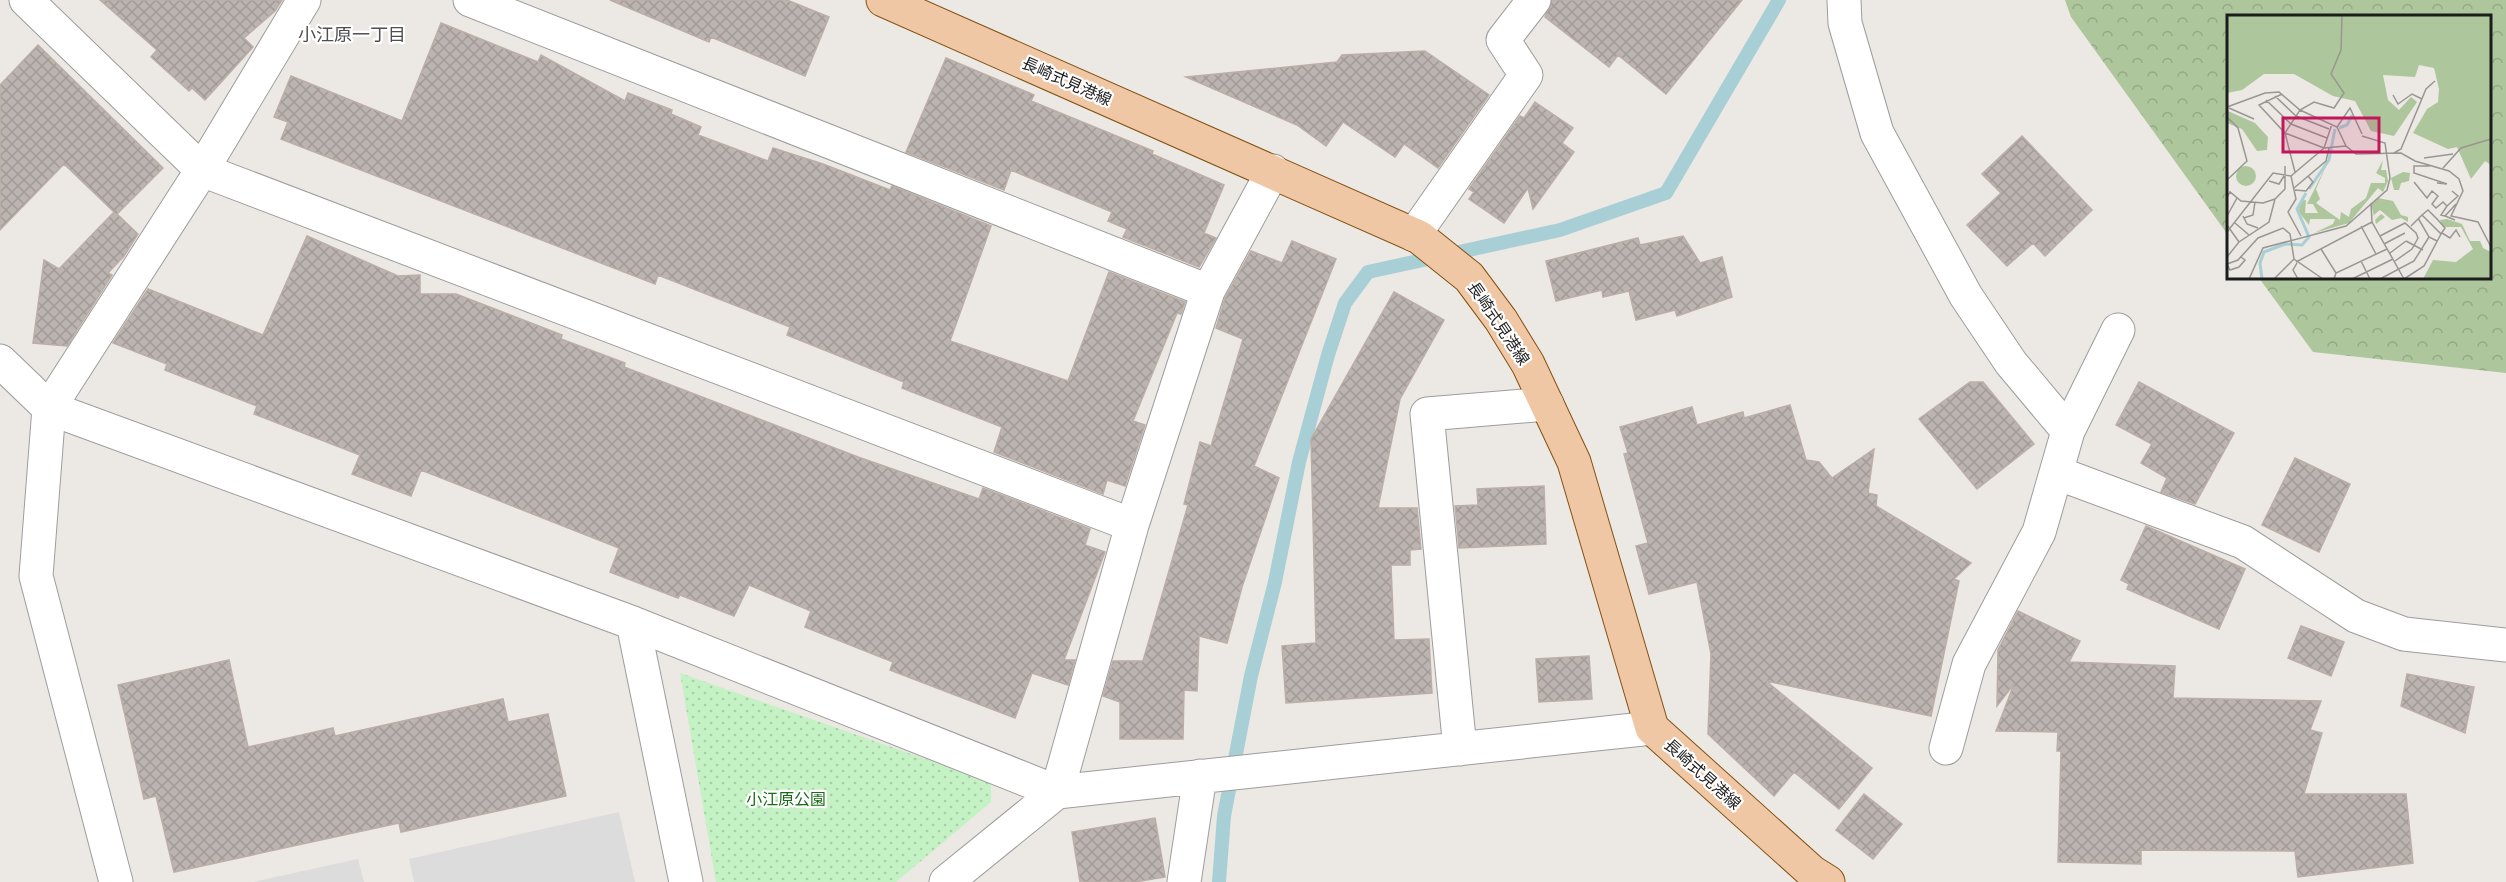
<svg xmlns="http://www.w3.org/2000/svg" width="2506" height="882" viewBox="0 0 2506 882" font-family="'Fira Sans','Noto Sans JP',sans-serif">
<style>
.forest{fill:url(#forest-crowns)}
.park{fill:url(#park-dots)}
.parking{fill:#dcdcdc}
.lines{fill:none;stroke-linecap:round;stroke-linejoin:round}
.stream{stroke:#a8cfd5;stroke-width:14}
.building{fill:url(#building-cross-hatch);stroke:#bcaea7;stroke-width:1.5}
.minor-casing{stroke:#9d9d9d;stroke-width:35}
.major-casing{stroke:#825212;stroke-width:35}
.minor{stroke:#fff;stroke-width:33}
.major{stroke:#f0c7a4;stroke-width:33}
.labels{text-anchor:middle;stroke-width:4.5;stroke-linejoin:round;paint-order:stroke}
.street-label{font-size:16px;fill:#1c1c1c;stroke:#fff}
.park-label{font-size:16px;fill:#1a6b18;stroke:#fff}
.neighbourhood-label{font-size:18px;fill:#4f4f4f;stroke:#fff}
.inset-river{fill:none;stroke:#a8cfd5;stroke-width:3}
.inset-road{fill:none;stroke:#999693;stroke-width:1.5}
.view{fill:#c2185b;fill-opacity:0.15;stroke:#c2185b;stroke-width:3}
.inset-edge{fill:none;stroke:#1c1c1c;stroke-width:3}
</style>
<defs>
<pattern id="forest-crowns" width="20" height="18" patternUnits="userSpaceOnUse" patternTransform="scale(1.5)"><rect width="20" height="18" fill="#adc69c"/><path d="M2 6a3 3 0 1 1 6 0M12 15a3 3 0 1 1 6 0" fill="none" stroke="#94aa86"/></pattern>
<pattern id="park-dots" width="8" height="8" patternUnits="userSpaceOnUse" patternTransform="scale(1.5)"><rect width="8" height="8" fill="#c5f2c4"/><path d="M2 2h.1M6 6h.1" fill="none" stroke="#a9cfa8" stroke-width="1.8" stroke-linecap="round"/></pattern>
<pattern id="building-cross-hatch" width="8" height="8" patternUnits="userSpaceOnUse" patternTransform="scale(1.5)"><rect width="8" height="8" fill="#bcb4b0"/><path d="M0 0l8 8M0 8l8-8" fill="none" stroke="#a19a97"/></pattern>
</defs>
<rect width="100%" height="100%" fill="#ece8e3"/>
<path class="forest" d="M 2065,0 L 2506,0 L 2506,373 L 2313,352 L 2259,278 L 2490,278 L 2490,16 L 2228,16 L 2228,235 L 2071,17 Z"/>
<path class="park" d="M 680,673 L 991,782 L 991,802 L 896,882 L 716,882 Z"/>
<path class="parking" d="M 619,812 L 635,882 L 414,882 L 409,859 Z
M 358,859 L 364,882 L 253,882 Z"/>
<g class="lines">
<path class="stream" d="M 1219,882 L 1224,816 L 1251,676 L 1275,582 L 1299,462 L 1328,355 L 1345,303 L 1368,272 L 1560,230 L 1666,193 L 1779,0"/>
</g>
<path class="building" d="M 100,0 L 282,0 L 275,11 L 244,38 L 253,47 L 205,100 L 192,88 L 189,91 L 151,57 L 157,50 Z
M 610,0 L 787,0 L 829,17 L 805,76 L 711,37 L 709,42 Z
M 1552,0 L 1742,0 L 1666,94 L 1618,55 L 1609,67 L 1545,17 Z
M 441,23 L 538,62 L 541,55 L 625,101 L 628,93 L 672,110 L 671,114 L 701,127 L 698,135 L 768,161 L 773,148 L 823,164 L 890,190 L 892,186 L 991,226 L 950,341 L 1068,381 L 1109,272 L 1185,302 L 1181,314 L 1177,313 L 1133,421 L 1145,425 L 1125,486 L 1107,480 L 1103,494 L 994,452 L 1002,427 L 902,388 L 904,382 L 787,335 L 790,327 L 658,275 L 655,284 L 281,139 L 288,122 L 274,117 L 291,76 L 402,121 Z
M 38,45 L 163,168 L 117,214 L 138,234 L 124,256 L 108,273 L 112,275 L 67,346 L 33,343 L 44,260 L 59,269 L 114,212 L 64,164 L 0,230 L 0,85 Z
M 1425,51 L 1489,95 L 1438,168 L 1404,144 L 1395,157 L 1343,122 L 1326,146 L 1297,125 L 1186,77 L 1337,62 L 1342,55 Z
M 946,58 L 1034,95 L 1031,101 L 1153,151 L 1152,154 L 1224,185 L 1204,233 L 1216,238 L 1199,267 L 1123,237 L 1127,229 L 1108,221 L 1112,212 L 1011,170 L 1004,190 L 906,152 Z
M 1535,102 L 1573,128 L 1562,143 L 1574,152 L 1533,209 L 1528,188 L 1504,223 L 1469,199 L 1474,192 L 1469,189 L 1520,116 L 1524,118 Z
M 2022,136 L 2092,210 L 2045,256 L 2033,243 L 2007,266 L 1967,225 L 2001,193 L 1982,174 Z
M 307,236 L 398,276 L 420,275 L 420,294 L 456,294 L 562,335 L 561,339 L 625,363 L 624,367 L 858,457 L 979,499 L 983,488 L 1090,529 L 1085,545 L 1105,552 L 1064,660 L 1075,660 L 1068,685 L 1032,673 L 1015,718 L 890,670 L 893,662 L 805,627 L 811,611 L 749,585 L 734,616 L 680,595 L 678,598 L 610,572 L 619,548 L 421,470 L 411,496 L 352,474 L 360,455 L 254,414 L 257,406 L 165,370 L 167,364 L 113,343 L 148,289 L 263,335 Z
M 1683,236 L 1700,263 L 1722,257 L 1732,297 L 1677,316 L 1675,310 L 1636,320 L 1629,291 L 1603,297 L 1602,290 L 1556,301 L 1546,261 L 1638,238 L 1640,245 Z
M 1292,241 L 1336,259 L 1254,466 L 1279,478 L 1242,587 L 1227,643 L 1199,636 L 1197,691 L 1184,690 L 1183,739 L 1120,739 L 1120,702 L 1103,696 L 1113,661 L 1143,661 L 1188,505 L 1184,504 L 1200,442 L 1211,446 L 1243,339 L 1216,328 L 1225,298 L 1251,251 L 1282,263 Z
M 1394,292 L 1444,320 L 1400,399 L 1378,508 L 1417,508 L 1421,549 L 1410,550 L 1410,565 L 1391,565 L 1394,640 L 1429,639 L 1432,693 L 1286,703 L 1282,646 L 1316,643 L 1311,439 Z
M 1970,382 L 1983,382 L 2034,444 L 1977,489 L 1919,419 Z
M 2139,382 L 2234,433 L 2195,504 L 2161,492 L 2167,478 L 2141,463 L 2152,444 L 2116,425 Z
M 1790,405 L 1806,460 L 1819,462 L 1832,478 L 1874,449 L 1868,493 L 1877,495 L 1876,506 L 1971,563 L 1954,579 L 1959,581 L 1931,716 L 1766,681 L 1872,768 L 1839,809 L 1794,772 L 1774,796 L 1708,734 L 1711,654 L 1697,582 L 1649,594 L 1636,546 L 1648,543 L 1624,454 L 1628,453 L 1620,427 L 1692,407 L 1697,425 L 1743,412 L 1744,418 Z
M 2295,458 L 2350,484 L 2319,552 L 2262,525 Z
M 1544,486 L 1546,544 L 1459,548 L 1455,506 L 1478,505 L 1477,489 Z
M 2146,526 L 2245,569 L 2219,629 L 2127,589 L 2129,584 L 2121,580 Z
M 2018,611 L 2080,641 L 2069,662 L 2175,666 L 2173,698 L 2321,701 L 2310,730 L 2322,733 L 2304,794 L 2406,794 L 2413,863 L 2298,877 L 2295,851 L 2141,850 L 2141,864 L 2058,862 L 2061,751 L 2057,751 L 2058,732 L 1996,731 L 2014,684 L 1997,706 L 1998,650 Z
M 2301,626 L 2344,642 L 2331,676 L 2288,658 Z
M 1589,656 L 1592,699 L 1539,702 L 1536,659 Z
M 229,660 L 248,747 L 333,728 L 335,736 L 503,699 L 508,722 L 548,714 L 566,796 L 401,832 L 399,823 L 174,872 L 156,796 L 144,799 L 118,685 Z
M 2407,674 L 2474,687 L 2465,733 L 2401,706 Z
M 1864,794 L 1902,824 L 1873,859 L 1836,830 Z
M 1155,818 L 1165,877 L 1135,882 L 1080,882 L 1072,832 Z"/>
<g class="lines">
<defs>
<path id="minor" d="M 26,0 L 202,170 L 1132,525
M 470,0 L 1208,291
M 1844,0 L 1845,23 L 1877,133 L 1966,296 L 2011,363 L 2068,431
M 1414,235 L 1526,75 L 1503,40 L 1534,0
M 0,361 L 49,408 L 633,623 L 1057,792 L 1652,728
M 2057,473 L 2243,542 L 2356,616 L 2404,634 L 2506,645
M 633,623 L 686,882
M 1946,748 L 1969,664 L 2039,532 L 2068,431 L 2118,330
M 1460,749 L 1427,414 L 1547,404
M 116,882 L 36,576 L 49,408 L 202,170 L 304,0
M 946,882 L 1057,792 L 1132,525 L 1208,291 L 1273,171
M 1184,882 L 1200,776"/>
<path id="major" d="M 883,0 L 1419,237 L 1469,277 L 1501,320 L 1528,364 L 1574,462 L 1652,728 L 1812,872 L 1828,882"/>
</defs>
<use href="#minor" class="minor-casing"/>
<use href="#major" class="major-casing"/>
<use href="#minor" class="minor"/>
<use href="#major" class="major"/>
</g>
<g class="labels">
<g class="street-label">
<text transform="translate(1067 81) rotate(24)" y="6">長崎式見港線</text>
<text transform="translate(1499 323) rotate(56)" y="6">長崎式見港線</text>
<text transform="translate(1703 774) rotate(42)" y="6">長崎式見港線</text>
</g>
<g class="park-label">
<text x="786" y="805">小江原公園</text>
</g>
<g class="neighbourhood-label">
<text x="352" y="41">小江原一丁目</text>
</g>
</g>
<g transform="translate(2227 15)">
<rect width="264" height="264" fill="#ece8e3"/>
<path d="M 264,0 L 264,150 L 258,146 L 244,164 L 230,132 L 221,134 L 186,118 L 200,94 L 211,87 L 212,74 L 207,53 L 192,50 L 188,62 L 156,60 L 161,85 L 172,95 L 184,82 L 190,87 L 167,121 L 144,116 L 128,86 L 106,81 L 67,59 L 37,59 L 15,75 L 0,78 L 0,1 ZM 1,96 L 28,108 L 41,122 L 40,135 L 30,136 L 15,114 L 0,108 ZM 156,145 L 154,155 L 159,155 L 161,166 L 156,177 L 151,173 L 122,208 L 87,218 L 106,209 L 108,204 L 83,204 L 82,210 L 72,197 L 73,186 L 79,185 L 78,198 L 91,198 L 86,189 L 80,189 L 100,149 L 89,174 L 93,184 L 89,188 L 113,205 L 114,197 L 122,202 L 124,194 L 139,183 L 144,168 L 158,168 L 158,163 L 149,158 ZM9 161a10 10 0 1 1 20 0a10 10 0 1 1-20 0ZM 176,157 L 183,158 L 182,166 L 174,168 L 172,175 L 167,175 L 164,163 ZM 151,183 L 166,186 L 174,200 L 181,202 L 181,207 L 174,203 L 165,205 L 153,195 L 147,200 L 148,205 L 154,199 L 158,202 L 149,209 L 144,189 ZM 220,204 L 235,209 L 243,226 L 253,226 L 256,233 L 264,237 L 264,264 L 196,264 L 206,245 L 229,247 L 246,234 L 234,212 L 216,212 L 213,205 Z" fill="#adc69c"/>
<path class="inset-river" d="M 112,113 L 120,110 L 125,100M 82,174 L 102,145 L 108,114M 35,264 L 33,248 L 37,237 L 58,229 L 75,230 L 82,222 L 70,194 L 79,178"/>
<path class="inset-road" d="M 55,79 L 32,90 L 58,118 L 97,133 L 119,131M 166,80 L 171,89 L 185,79 L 195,84M 48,81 L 69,101 L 102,114M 39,85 L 64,109 L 100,123M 0,92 L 38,78 L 52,77 L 73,95 L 110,112 L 119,131 L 129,139 L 174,138 L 188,146 L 222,156 L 232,164 L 236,176 L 224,201 L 251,207 L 264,232M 2,93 L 27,104M 0,102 L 11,113 L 20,146 L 0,165M 110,112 L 123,93 L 135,119M 167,138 L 174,134 L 199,74 L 208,66M 197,143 L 226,139M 203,151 L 187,151 L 187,158 L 220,169 L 210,168M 216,153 L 234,133 L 264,124M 68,157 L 58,118 L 73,95 L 87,87 L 107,93 L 117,78 L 104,59 L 114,35 L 115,0M 42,166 L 52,169 L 57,161M 187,167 L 200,183 L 205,176 L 211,181 L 205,189 L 209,193 L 216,187 L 220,191 L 214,200 L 218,201M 67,173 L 99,146 L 102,133M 68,175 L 79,176 L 86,167 L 81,161M 0,182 L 3,177 L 14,186 L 36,188 L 48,184 L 58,174 L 58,151M 144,188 L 145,207 L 177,264M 220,191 L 231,181 L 225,176M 195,200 L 201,195 L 211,205 L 218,213 L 214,219M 0,201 L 10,183M 16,201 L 20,209 L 31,213M 17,203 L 26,200 L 28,187M 191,203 L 202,222 L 210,226M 228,205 L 218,201 L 229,189M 8,208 L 22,220M 0,210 L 12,227M 134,211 L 149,239M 0,217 L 46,158 L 64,161M 215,218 L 223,223 L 229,215 L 233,222M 74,221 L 61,197 L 69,184 L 64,161 L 97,133 L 105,109M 153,221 L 178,208 L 189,218 L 191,223 L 185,234 L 168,246M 179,226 L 196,235M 157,229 L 178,218M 94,234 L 109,258M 163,238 L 179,226M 0,242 L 12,227 L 42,207 L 48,184M 134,246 L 143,264M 69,247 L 145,207M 70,248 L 66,255 L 71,264M 0,249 L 11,245 L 31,223 L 56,213 L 63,219 L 67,244 L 96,264M 0,249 L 3,255 L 12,252 L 18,245 L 14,242M 22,264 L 36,233 L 119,211 L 160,175 L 163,163 L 158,128 L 135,121M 47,264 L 67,244M 107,264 L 109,258 L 160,234M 125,264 L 166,244M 153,264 L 187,246 L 202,222M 177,264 L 197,251 L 214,219 L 195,200 L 184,211"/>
<path class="view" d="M 56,103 L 152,103 L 152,137 L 56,137 Z"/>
<rect width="264" height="264" class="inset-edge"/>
</g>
</svg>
